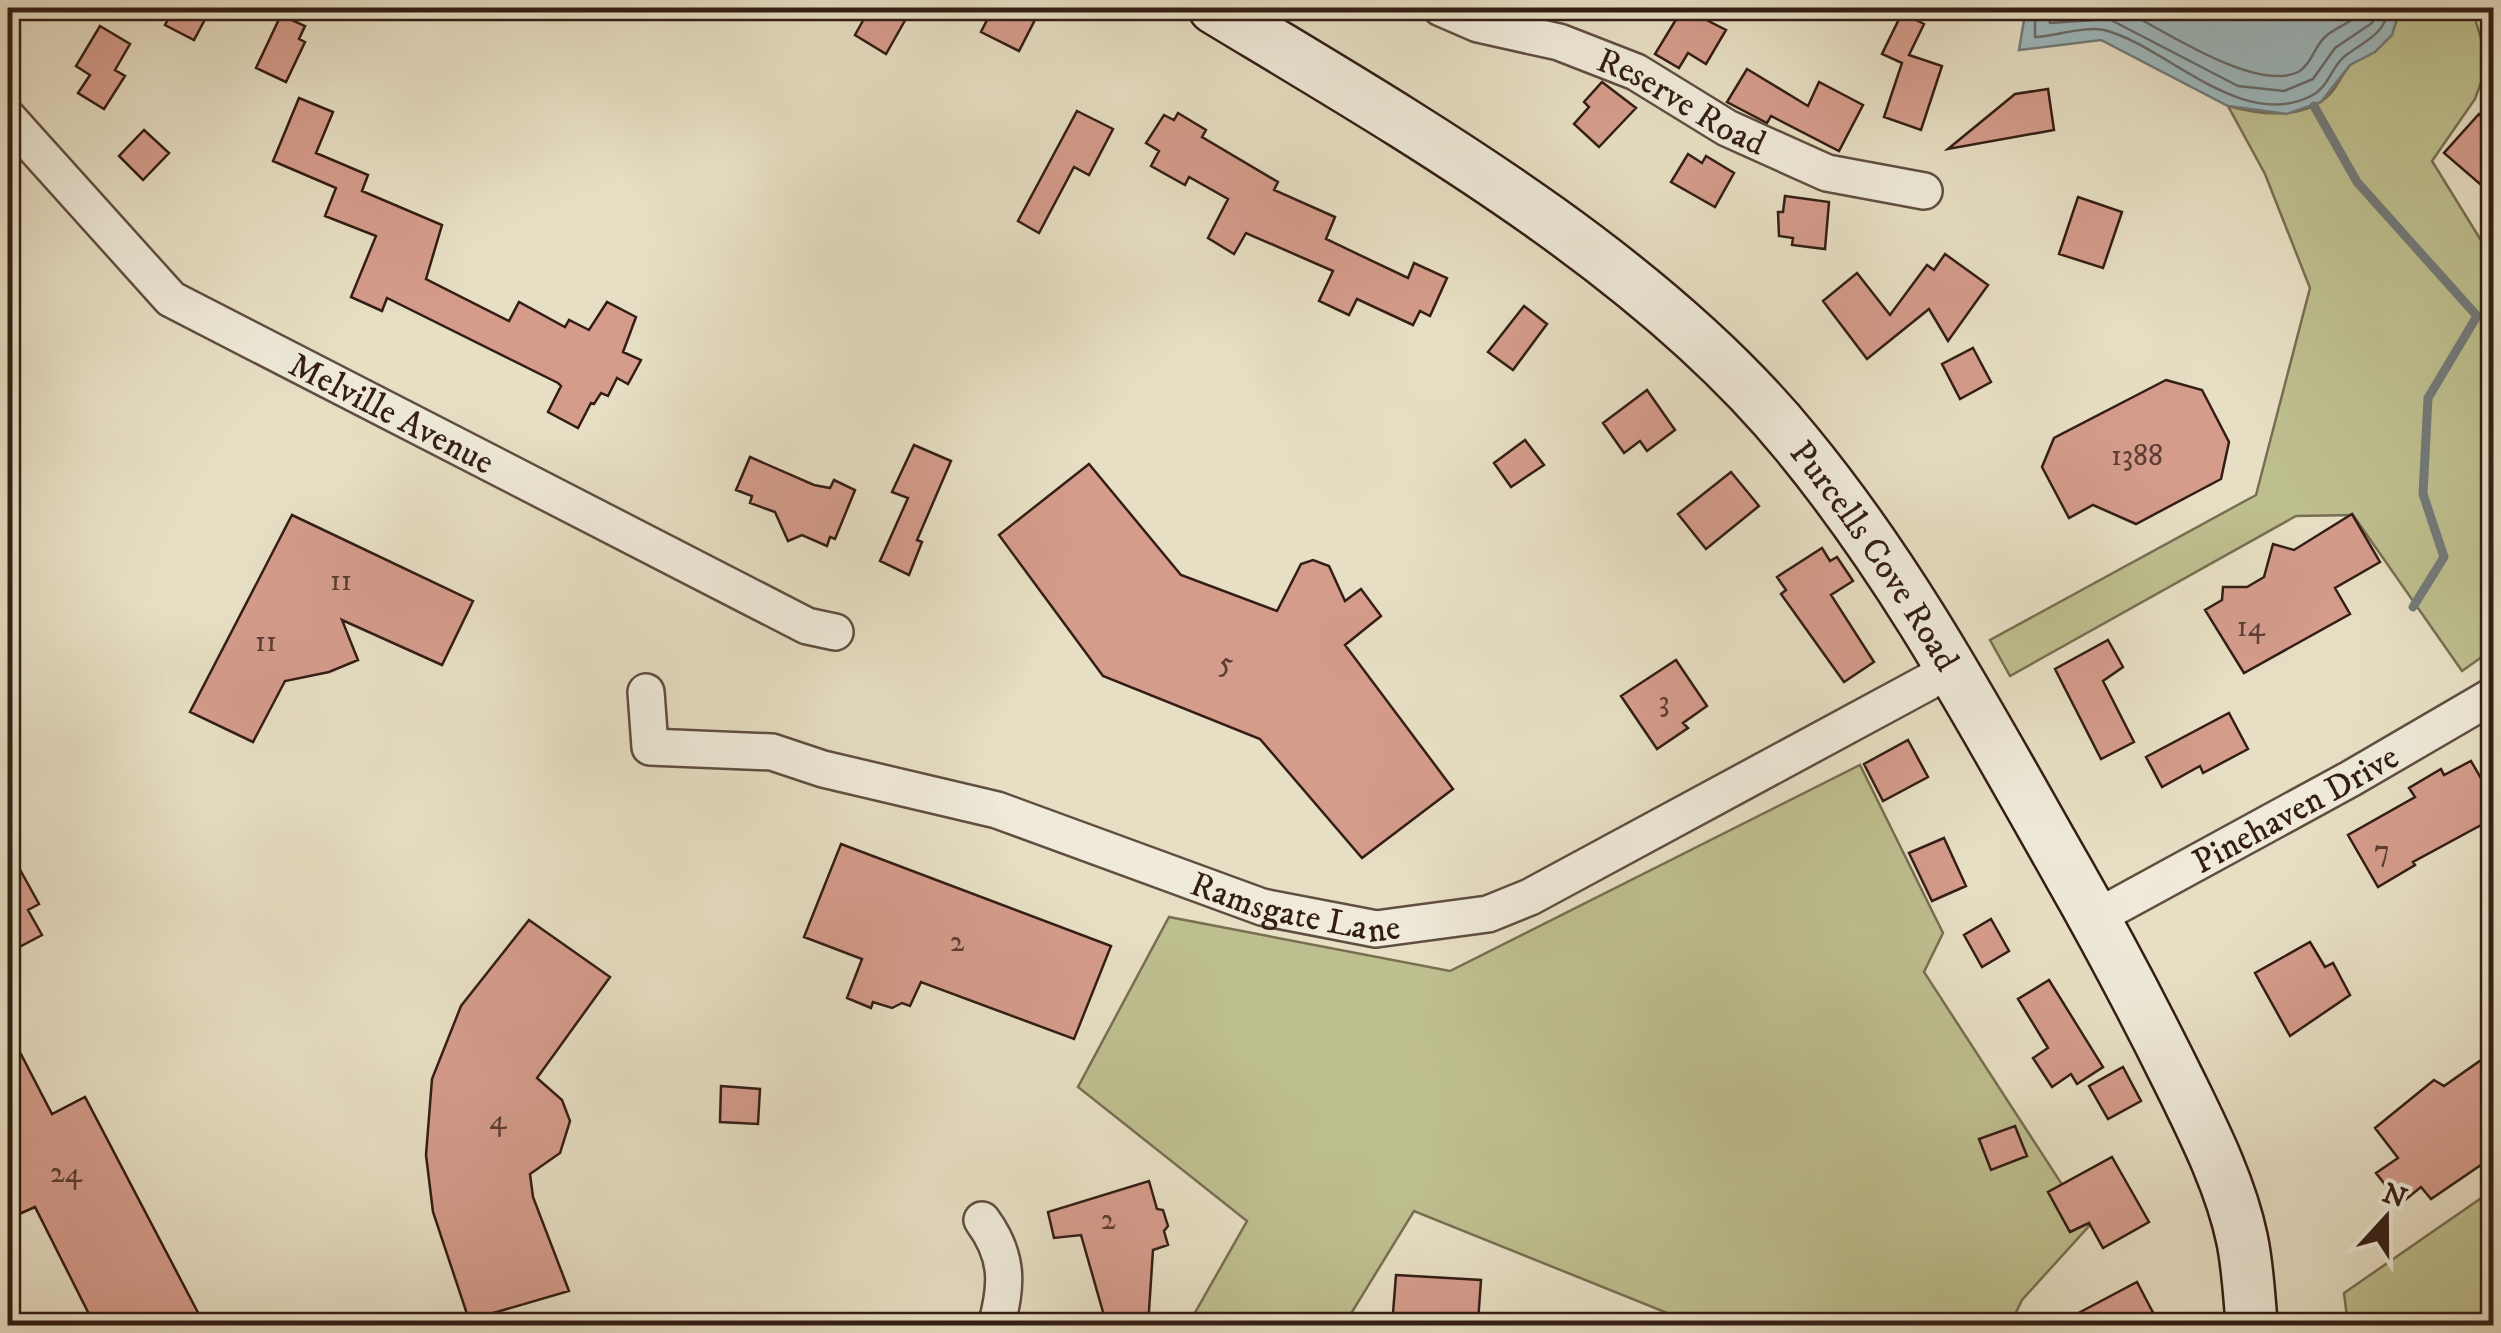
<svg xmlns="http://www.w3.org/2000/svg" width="2501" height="1333" viewBox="0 0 2501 1333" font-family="'IM FELL DW Pica',serif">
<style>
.green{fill:#bebf8f;stroke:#786e52;stroke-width:2.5}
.water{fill:#9db9bf;stroke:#737b7b;stroke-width:2.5}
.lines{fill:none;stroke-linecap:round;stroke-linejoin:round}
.shore{stroke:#686b6a;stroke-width:2.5}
.stream{stroke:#737b7b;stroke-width:9}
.building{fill:#d59c8c;stroke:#331d15;stroke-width:2.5}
.minor-casing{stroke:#604e41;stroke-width:40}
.secondary-casing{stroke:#331d15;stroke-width:55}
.minor{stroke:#efead9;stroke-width:35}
.secondary{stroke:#efead9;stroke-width:50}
.labels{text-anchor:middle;stroke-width:8;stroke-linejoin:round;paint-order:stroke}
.number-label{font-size:30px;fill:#5c3d33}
.street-label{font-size:35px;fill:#331d15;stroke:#efead9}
</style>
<rect width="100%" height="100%" fill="#e7dfc4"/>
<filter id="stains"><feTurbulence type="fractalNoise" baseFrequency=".002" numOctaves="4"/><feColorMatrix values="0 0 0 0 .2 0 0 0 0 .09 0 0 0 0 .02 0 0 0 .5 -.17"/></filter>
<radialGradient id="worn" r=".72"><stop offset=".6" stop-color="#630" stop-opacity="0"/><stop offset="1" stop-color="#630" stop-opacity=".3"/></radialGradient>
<path class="green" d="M 2400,8 L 2472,8 L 2488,63 L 2475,99 L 2432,161 L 2482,242 L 2493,239 L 2493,649 L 2462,671 L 2353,515 L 2296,516 L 2010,676 L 1990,640 L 2256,495 L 2310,288 L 2265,174 L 2228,106 C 2261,115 2304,120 2330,94 C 2339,85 2343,71 2352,63 C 2378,42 2393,45 2400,8 Z
M 1860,765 L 1943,933 L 1924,972 L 2089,1226 L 2022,1300 L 2010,1325 L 1697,1325 L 1414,1211 L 1344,1325 L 1188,1325 L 1247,1221 L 1078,1087 L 1169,917 L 1450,971 Z
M 2493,1190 L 2493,1324 L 2348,1325 L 2344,1293 Z"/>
<path class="water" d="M 2026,8 L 2400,8 L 2392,35 L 2375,52 L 2350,65 L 2321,102 L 2287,114 L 2228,106 L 2101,40 L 2019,50 Z"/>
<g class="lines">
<path class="shore" d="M 2035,8 L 2035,37 C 2056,36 2084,26 2104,30 C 2165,45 2241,132 2311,96 C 2329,87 2331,67 2345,56 C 2367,39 2382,37 2390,8
M 2048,8 L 2050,23 L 2109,19 L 2238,86 L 2284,91 L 2313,79 L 2335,48 L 2372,23 L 2377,8
M 2120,8 C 2160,28 2255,93 2298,72 C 2311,65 2315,45 2326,36 C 2339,25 2355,23 2361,8"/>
<path class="stream" d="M 2314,106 L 2357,182 L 2477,316 L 2428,398 L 2423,494 L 2444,557 L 2413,607"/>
</g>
<path class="building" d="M 174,8 L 211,8 L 194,40 L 165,25 Z
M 870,8 L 912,8 L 886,54 L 855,35 Z
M 993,8 L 1041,8 L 1019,51 L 981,32 Z
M 1683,8 L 1726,30 L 1706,64 L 1688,53 L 1679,68 L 1655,54 Z
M 1902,13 L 1924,24 L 1909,55 L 1942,66 L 1921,130 L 1884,117 L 1902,63 L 1882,54 Z
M 281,15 L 305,26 L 299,39 L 305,42 L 286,82 L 256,68 Z
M 100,26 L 130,44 L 115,70 L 125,76 L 104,109 L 78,93 L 90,75 L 76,66 Z
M 1747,69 L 1808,106 L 1819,82 L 1863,105 L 1839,151 L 1771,116 L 1767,123 L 1727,102 Z
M 1602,82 L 1636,108 L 1599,147 L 1574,124 L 1589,107 L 1584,102 Z
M 2048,89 L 2054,130 L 1948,149 L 2015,94 Z
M 299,98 L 333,112 L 316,153 L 368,175 L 362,191 L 442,225 L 426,279 L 509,321 L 519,302 L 565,327 L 569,320 L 589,330 L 607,302 L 636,317 L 623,352 L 641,360 L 628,384 L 617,378 L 608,396 L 601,393 L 594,404 L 591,403 L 578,428 L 548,412 L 561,386 L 558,383 L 387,298 L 382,311 L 351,297 L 376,236 L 325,216 L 336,188 L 273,161 Z
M 1077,111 L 1113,129 L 1089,175 L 1074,167 L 1039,233 L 1018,221 Z
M 1178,113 L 1206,130 L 1202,137 L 1278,182 L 1274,190 L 1335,217 L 1326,239 L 1408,278 L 1414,263 L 1447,278 L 1430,316 L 1420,311 L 1413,325 L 1357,299 L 1349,315 L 1319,301 L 1333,271 L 1246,233 L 1234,254 L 1208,238 L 1228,199 L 1189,177 L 1185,185 L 1151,166 L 1159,151 L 1146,143 L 1164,115 L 1174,120 Z
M 2479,114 L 2494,126 L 2494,196 L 2444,153 Z
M 144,130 L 169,153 L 143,180 L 119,156 Z
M 1688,154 L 1702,163 L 1706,156 L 1734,173 L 1715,207 L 1671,182 Z
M 1785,196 L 1829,202 L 1825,249 L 1792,245 L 1793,238 L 1779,236 L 1778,212 L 1783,212 Z
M 2078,197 L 2122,212 L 2103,268 L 2059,254 Z
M 1945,254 L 1988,285 L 1948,341 L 1929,309 L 1867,359 L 1823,301 L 1857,273 L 1890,315 L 1927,265 L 1934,270 Z
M 1524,306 L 1547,324 L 1513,370 L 1488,352 Z
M 1973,348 L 1991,382 L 1960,399 L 1942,364 Z
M 2166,380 L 2202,390 L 2229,442 L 2221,479 L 2136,524 L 2093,505 L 2069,518 L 2042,467 L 2054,438 Z
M 1647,390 L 1675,430 L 1647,451 L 1640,441 L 1624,453 L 1603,423 Z
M 1525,440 L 1544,465 L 1511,487 L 1494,463 Z
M 914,445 L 951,461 L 917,540 L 922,542 L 909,575 L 880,561 L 908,498 L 892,492 Z
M 750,457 L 814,485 L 830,488 L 834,480 L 855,490 L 835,539 L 830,537 L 827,546 L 802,535 L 788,541 L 775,512 L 750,503 L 752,496 L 736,490 Z
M 1089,464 L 1181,575 L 1277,611 L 1301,564 L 1313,560 L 1329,566 L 1345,601 L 1361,589 L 1381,616 L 1345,645 L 1453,789 L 1362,858 L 1260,739 L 1103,676 L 999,535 Z
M 1731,472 L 1759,506 L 1706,549 L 1678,514 Z
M 2352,514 L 2380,562 L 2335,588 L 2350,614 L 2244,673 L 2205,610 L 2222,600 L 2223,587 L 2247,587 L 2264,577 L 2273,544 L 2294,550 Z
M 292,515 L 473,601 L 442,665 L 342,620 L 358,660 L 329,672 L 285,681 L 253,742 L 190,712 Z
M 1822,548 L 1830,561 L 1837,557 L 1853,581 L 1831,595 L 1874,662 L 1844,682 L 1781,594 L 1786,590 L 1777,577 Z
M 2108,640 L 2123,667 L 2103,681 L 2134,742 L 2101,759 L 2055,669 Z
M 1676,660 L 1707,706 L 1683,723 L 1688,728 L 1657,749 L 1621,696 Z
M 2229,713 L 2248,749 L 2203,773 L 2200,766 L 2162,787 L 2146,757 Z
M 1908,740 L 1928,777 L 1883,801 L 1864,764 Z
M 2471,761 L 2494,801 L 2494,818 L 2413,862 L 2415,865 L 2378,887 L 2348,835 L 2415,797 L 2409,788 L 2441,769 L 2444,775 Z
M 1944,838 L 1966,886 L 1932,901 L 1909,853 Z
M 841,844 L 1111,946 L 1074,1039 L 921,982 L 910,1006 L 902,1003 L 892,1008 L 873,1002 L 871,1008 L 847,998 L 862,959 L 804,937 Z
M 8,848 L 39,904 L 28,910 L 42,935 L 8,953 Z
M 1991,919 L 2009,951 L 1982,967 L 1964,935 Z
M 529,920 L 610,977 L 537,1078 L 562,1100 L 570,1121 L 560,1153 L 530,1174 L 533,1197 L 569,1291 L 469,1320 L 433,1212 L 426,1155 L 432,1079 L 461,1006 Z
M 2310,942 L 2325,967 L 2333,963 L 2350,995 L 2290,1036 L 2255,973 Z
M 2049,980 L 2103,1067 L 2077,1084 L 2071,1074 L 2052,1087 L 2033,1058 L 2048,1048 L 2018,999 Z
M 8,1029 L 52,1114 L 85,1097 L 205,1326 L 95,1326 L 35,1207 L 8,1219 Z
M 2494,1051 L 2494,1156 L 2431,1199 L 2421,1187 L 2400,1204 L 2376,1173 L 2398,1158 L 2375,1128 L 2434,1080 L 2444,1086 Z
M 2123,1067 L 2141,1101 L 2108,1119 L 2089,1086 Z
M 721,1086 L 760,1089 L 758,1124 L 720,1122 Z
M 2015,1126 L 2027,1156 L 1991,1170 L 1979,1139 Z
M 2112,1157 L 2149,1222 L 2103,1248 L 2089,1223 L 2070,1232 L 2048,1192 Z
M 1149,1181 L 1157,1209 L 1163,1210 L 1168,1226 L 1164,1231 L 1168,1245 L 1153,1250 L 1148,1326 L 1107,1326 L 1081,1235 L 1054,1238 L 1048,1212 Z
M 1396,1275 L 1481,1280 L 1478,1322 L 1436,1319 L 1435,1326 L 1392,1326 Z
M 2137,1282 L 2160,1326 L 2054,1326 Z"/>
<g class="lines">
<defs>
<g id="minor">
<path id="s1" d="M 1441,8 L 1478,24 L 1559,42 L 1636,72 L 1727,128 L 1827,173 L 1924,191"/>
<path id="s2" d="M 8,118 L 171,299 L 807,626 L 835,632"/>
<path id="s3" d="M 646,692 L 650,747 L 772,752 L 823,769 L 997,810 L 1262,907 L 1376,929 L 1488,914 L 1530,897 L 1928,682 L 1952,665"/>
<path id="s4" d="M 2095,918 L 2350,779 L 2494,695"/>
<path d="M 982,1220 C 1008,1255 1008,1284 996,1326"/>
</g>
<g id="secondary">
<path id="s5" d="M 1214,8 C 1411,127 1650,263 1797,444 C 1905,575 1983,723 2067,870 C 2107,940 2145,1012 2181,1085 C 2205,1134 2231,1186 2242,1239 C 2248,1267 2249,1297 2252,1326"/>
</g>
</defs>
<use href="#minor" class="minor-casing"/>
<use href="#secondary" class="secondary-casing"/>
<use href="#minor" class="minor"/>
<use href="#secondary" class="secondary"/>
</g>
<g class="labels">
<g class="number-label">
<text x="2137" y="465">1388</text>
<text x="341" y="590">11</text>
<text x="2251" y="636">14</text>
<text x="266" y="651">11</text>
<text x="1226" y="672">5</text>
<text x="1664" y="711">3</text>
<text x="2382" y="860">7</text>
<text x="957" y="951">2</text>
<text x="498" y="1129">4</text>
<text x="66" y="1182">24</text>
<text x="1108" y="1229">2</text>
</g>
<g class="street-label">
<text dy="12" stroke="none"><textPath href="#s1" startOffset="260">Reserve Road</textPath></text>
<text dy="12" stroke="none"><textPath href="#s2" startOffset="492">Melville Avenue</textPath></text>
<text dy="12" stroke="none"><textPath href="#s5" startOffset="868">Purcells Cove Road</textPath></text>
<text dy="12" stroke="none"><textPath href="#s4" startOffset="228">Pinehaven Drive</textPath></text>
<text dy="12" stroke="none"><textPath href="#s3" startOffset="725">Ramsgate Lane</textPath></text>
</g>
</g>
<rect width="2501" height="1333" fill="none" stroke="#e7dfc4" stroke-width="40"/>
<rect x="10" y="10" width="2481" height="1313" fill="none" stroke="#331d15" stroke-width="5"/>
<rect x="20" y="20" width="2461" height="1293" fill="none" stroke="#331d15" stroke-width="2.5"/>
<g transform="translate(2386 1218) rotate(21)" stroke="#efead9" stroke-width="8" paint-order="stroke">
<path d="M0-8L18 38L0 25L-18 38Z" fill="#331d15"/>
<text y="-15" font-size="28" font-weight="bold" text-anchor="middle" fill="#331d15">N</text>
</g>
<rect width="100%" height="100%" filter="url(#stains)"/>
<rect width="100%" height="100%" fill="url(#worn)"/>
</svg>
